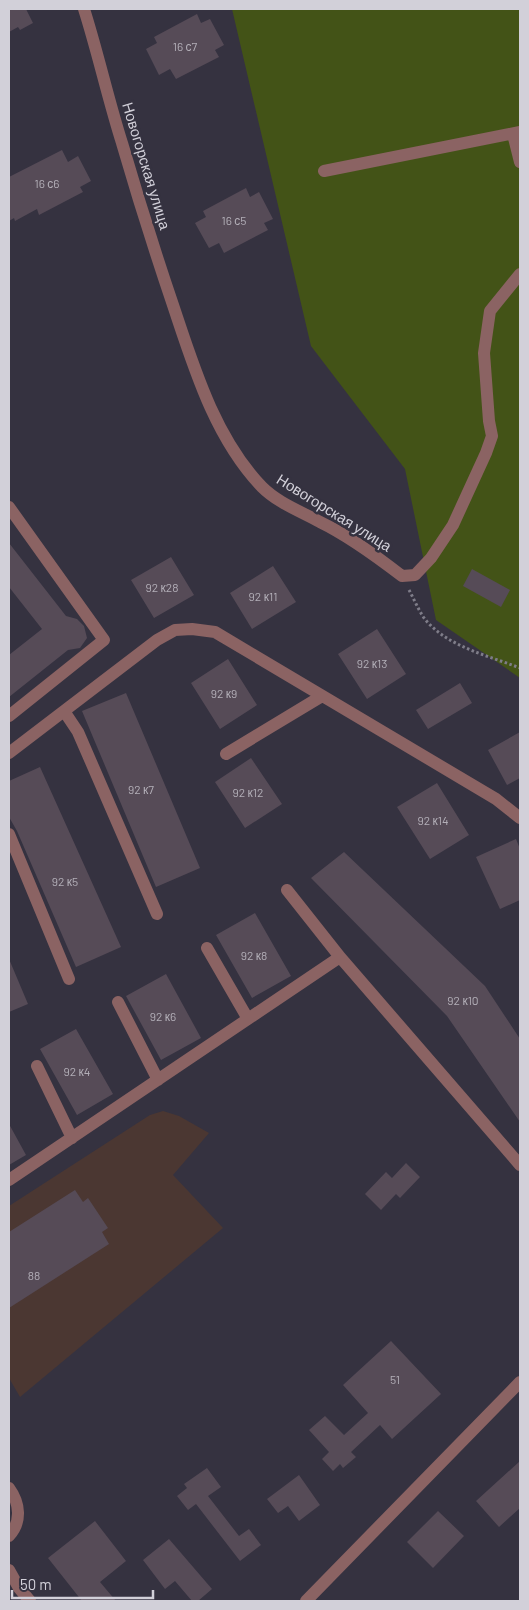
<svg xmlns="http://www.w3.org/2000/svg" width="529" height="1610" viewBox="0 0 529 1610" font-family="Barlow,sans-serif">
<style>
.education{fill:#4b3732}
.green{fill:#435317}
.building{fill:#564b57}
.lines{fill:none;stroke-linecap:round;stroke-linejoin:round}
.path{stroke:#7f7d89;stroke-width:3;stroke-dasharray:2.5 2.5;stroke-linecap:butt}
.minor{stroke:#8b6363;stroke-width:12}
.labels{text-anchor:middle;stroke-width:5;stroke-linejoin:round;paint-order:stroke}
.number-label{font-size:12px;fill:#b3afb8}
.street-label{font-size:15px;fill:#d2d0d9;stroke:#353240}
</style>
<rect width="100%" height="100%" fill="#353240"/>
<path class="education" d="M 163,1111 L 179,1116 L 209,1133 L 173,1175 L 223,1228 L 20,1397 L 9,1378 L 9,1206 L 150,1115 Z"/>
<path class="green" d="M 232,9 L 520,9 L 520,678 L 436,620 L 405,469 L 311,346 Z"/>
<path class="building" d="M 9,9 L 26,9 L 33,23 L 20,30 L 18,27 L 9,32 Z
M 197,14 L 201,23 L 210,19 L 224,45 L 215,50 L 219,57 L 176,79 L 170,69 L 159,75 L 146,49 L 157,43 L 154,37 Z
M 62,150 L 68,162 L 78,156 L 91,181 L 80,187 L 83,192 L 39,215 L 37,209 L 15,221 L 14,218 L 9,221 L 9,177 Z
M 246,188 L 250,197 L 259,192 L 273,219 L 264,223 L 268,230 L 224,253 L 219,243 L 209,248 L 195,223 L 206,217 L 203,211 Z
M 9,543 L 66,616 L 77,619 L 84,626 L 87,638 L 80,648 L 68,650 L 9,697 L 9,655 L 42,629 L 9,587 Z
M 171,557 L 194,595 L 154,618 L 131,580 Z
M 273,566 L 296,602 L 252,629 L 230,593 Z
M 472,569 L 510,590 L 501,607 L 463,586 Z
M 377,629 L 406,674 L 367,699 L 338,654 Z
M 228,659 L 257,705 L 220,729 L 191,683 Z
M 460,683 L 472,703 L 428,729 L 416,710 Z
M 126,693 L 200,868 L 156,887 L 82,711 Z
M 520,732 L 520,778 L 507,785 L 488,750 Z
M 251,758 L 282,804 L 245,828 L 215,782 Z
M 40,767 L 121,947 L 76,967 L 17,831 L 9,817 L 9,781 Z
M 437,783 L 469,835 L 430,859 L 397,807 Z
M 516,839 L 520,849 L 520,900 L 500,909 L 476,857 Z
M 344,852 L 485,986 L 520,1039 L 520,1122 L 447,1016 L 311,878 Z
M 255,913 L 291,976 L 252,998 L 216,935 Z
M 9,959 L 28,1004 L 9,1012 Z
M 166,974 L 201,1038 L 161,1060 L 126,996 Z
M 76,1029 L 113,1094 L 77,1115 L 40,1049 Z
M 9,1124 L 26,1155 L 9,1165 Z
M 406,1163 L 420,1177 L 400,1198 L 396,1194 L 381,1210 L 365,1194 L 386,1172 L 392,1178 Z
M 75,1190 L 83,1202 L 88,1198 L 108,1228 L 102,1232 L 109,1244 L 9,1308 L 9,1232 Z
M 391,1341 L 441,1394 L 392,1439 L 380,1425 L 351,1452 L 356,1457 L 343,1468 L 340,1464 L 333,1471 L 322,1459 L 329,1452 L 309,1430 L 325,1416 L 344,1435 L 368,1413 L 343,1385 Z
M 520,1461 L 520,1508 L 499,1527 L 476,1501 Z
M 207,1468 L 221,1487 L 208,1496 L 239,1536 L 249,1529 L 261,1545 L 240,1561 L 196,1504 L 188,1510 L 177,1496 L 187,1488 L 184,1484 Z
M 299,1475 L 320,1505 L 299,1521 L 288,1506 L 278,1513 L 267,1499 Z
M 438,1511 L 464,1536 L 433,1568 L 407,1542 Z
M 95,1521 L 126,1561 L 100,1582 L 116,1601 L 82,1601 L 48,1558 Z
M 169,1539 L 212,1589 L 198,1601 L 192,1601 L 175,1581 L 165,1589 L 143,1560 Z"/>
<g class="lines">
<path class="path" d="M 409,590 C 414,599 418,609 424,618 C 447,647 487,655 520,668"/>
<path class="minor" d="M 84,9 C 98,53 108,99 122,143 C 138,198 155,252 173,305 C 194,368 215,438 262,487 C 278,503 300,511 320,522 C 349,536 376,556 402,576 L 415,575 L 431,558 L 453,525 L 486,453 L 492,436 L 489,421 L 484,353 L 490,311 L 520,274
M 513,134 L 520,162
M 324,171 L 520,132
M 9,507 L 104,640 L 9,716
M 64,711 L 78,732 L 157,914
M 9,753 L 157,640 L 175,630 L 192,629 L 215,632 L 496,799 L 520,818
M 226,754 L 322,696
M 9,834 L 69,979
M 287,890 L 340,957
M 207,948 L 248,1019
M 118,1002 L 158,1080
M 37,1066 L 72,1138
M 9,1180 L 340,957 L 520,1165
M 9,1488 C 20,1503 22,1522 9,1536
M 9,1570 L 19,1588 L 30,1601
M 306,1601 L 520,1382"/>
</g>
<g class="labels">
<g class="number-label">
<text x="185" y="51">16 с7</text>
<text x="47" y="188">16 с6</text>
<text x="234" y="225">16 с5</text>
<text x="162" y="592">92 к28</text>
<text x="263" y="601">92 к11</text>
<text x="372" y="668">92 к13</text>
<text x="224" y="698">92 к9</text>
<text x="141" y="794">92 к7</text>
<text x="248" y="797">92 к12</text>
<text x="433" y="825">92 к14</text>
<text x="65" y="886">92 к5</text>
<text x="254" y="960">92 к8</text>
<text x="463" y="1005">92 к10</text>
<text x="163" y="1021">92 к6</text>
<text x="77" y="1076">92 к4</text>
<text x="34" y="1280">88</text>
<text x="395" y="1384">51</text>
</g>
<g class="street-label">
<text transform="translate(146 166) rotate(73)" y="5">Новогорская улица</text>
<text transform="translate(334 513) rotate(32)" y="5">Новогорская улица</text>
</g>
</g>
<rect width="529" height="1610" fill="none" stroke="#d2d0d9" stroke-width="20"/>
<path d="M12 1590v8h141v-8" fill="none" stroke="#d2d0d9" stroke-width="2.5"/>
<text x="20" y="1590" font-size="15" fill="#d2d0d9" stroke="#353240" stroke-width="4" paint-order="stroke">50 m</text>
</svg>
